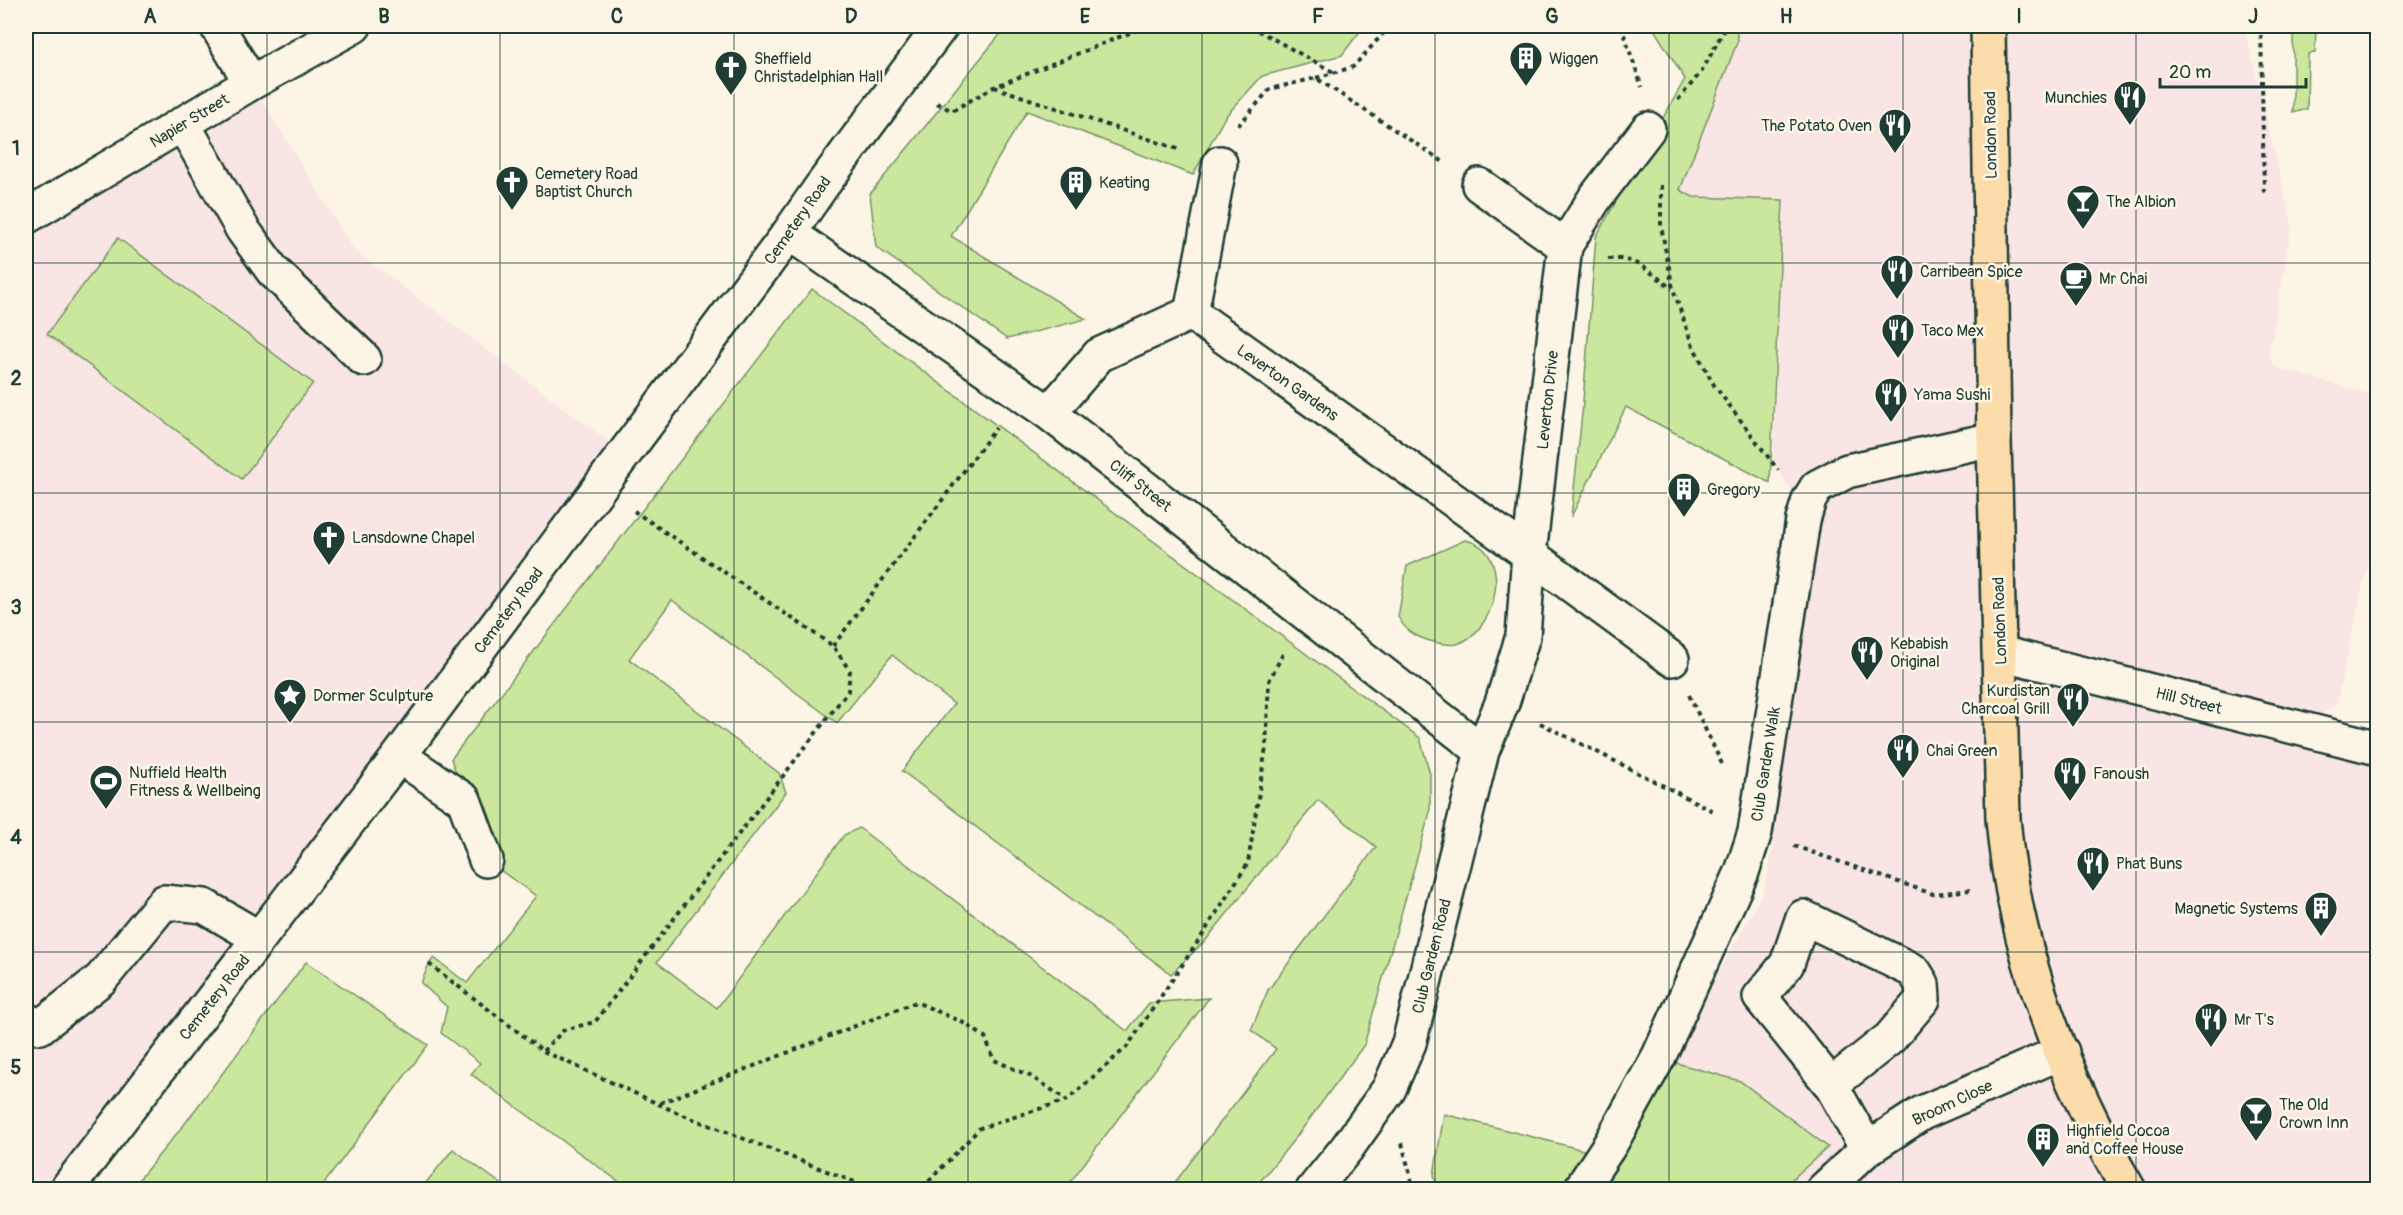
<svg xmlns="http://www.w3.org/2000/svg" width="2403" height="1215" viewBox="0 0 2403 1215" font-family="Pangolin,sans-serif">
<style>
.built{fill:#f9e5e3}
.green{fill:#cbe69d;stroke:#759268;stroke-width:1.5}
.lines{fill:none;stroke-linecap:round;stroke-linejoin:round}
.minor-casing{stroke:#1f3d34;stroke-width:38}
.major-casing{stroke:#1f3d34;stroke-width:38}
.path{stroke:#1f3d34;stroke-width:4;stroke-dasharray:4.5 4.5;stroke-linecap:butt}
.minor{stroke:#fcf5e5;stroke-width:33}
.major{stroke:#fddcac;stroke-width:33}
.grid{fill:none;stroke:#1f3d34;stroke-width:1.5;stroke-opacity:0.55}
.labels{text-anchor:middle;stroke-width:5;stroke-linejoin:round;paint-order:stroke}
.poi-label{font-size:16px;fill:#1f3d34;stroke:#fcf5e5;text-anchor:start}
.street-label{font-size:16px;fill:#1f3d34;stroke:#fcf5e5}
.neatline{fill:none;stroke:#1f3d34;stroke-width:2}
.grid-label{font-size:20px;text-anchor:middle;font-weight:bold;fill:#1f3d34}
</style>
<rect width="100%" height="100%" fill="#fcf5e5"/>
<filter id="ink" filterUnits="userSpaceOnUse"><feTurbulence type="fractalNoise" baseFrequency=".0167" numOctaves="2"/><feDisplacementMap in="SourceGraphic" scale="12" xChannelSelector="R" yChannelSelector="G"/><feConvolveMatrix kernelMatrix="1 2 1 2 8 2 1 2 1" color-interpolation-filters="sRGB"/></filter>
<g filter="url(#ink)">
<path class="built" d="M 1735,26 L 2244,26 L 2292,224 L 2269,355 L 2275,367 L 2377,396 L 2377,549 L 2371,550 L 2336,704 L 2303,727 L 2377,748 L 2377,1189 L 1781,1189 L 1828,1147 L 1740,1081 L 1669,1061 L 1763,893 L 1774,845 L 1755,832 L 1805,511 L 1773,462 L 1783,200 L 1693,197 L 1679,190 L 1738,40 Z
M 251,83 L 354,250 L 625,454 L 66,1189 L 26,1190 L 26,217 Z"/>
<path class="green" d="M 1007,26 L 1364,26 L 1342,55 L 1262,76 L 1225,117 L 1193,175 L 1027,111 L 951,236 L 1086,319 L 1007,339 L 876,247 L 870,194 Z
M 1652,26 L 1735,26 L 1738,40 L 1680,190 L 1693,197 L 1783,200 L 1770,483 L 1626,407 L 1571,517 L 1582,414 L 1596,237 L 1685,79 Z
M 2293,26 L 2316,26 L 2315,53 L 2308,54 L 2307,109 L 2293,113 Z
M 118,238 L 313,383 L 242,479 L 47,334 Z
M 812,289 L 1420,738 L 1430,774 L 1430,812 L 1364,1045 L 1297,1136 L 1254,1189 L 1170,1189 L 1276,1049 L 1251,1030 L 1268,990 L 1376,847 L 1318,800 L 1206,940 L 1171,974 L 902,771 L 954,704 L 892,655 L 837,723 L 672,600 L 629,659 L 779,773 L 786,792 L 657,962 L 717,1008 L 844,835 L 859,828 L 1127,1031 L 1149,1003 L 1209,998 L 1065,1189 L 629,1189 L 471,1074 L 480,1063 L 441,1033 L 447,1007 L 421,983 L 429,964 L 434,958 L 467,983 L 536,896 L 486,860 L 451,759 Z
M 1465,540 C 1514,549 1499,631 1457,644 C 1449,646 1438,643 1430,641 C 1414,636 1406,631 1398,617 L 1407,566 Z
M 306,962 L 428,1045 L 320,1189 L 131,1189 L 183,1126 Z
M 1669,1061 L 1740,1081 L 1828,1147 L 1781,1189 L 1438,1190 L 1434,1175 L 1444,1114 L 1614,1158 Z
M 453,1149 L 508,1189 L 421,1189 Z"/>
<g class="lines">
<defs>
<path id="minor" d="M 217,26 L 251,83
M 183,124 L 243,230 L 273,271 L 364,359
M 1479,185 L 1565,246
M 26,217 L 251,83 L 354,26
M 789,233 L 1049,413 L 1482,751
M 1191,313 L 1220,163
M 1049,413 L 1099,355 L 1191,313 L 1529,554 L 1672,659
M 2000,653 L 2378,748
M 399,756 L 464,800 L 486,860
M 26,1020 L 40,1027 L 101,979 L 164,902 L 204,906 L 259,938
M 1831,1085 L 1890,1038 L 1923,999 L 1922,984 L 1914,971 L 1803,917 L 1787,964 L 1760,997 L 1831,1085 L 1867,1149
M 66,1190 L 399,756 L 789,233 L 821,187 L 941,26
M 1313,1190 L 1347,1148 L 1389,1089 L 1409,1043 L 1482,751 L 1502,703 L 1523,636 L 1529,554 L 1565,246 L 1595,198 L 1648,129
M 1580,1190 L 1611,1143 L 1659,1056 L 1742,872 L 1755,832 L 1803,520 L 1809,500 L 1817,487 L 1847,471 L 1994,439
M 1823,1190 L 1867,1149 L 1922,1113 L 2062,1052"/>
<path id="major" d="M 1988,26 L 1994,439 L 2003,819 C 2014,949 2063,1078 2129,1190"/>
</defs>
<use href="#minor" class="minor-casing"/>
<use href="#major" class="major-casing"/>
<path class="path" d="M 1250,26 L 1335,73
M 1621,26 L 1642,87
M 2261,26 L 2264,193
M 1316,78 L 1353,67 L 1390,26
M 994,87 L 1181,150
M 1678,100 L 1702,71 L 1726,26
M 937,103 L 952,111 L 994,87 L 1147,26
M 1238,126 L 1270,89 L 1316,78 L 1445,163
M 1661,185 L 1661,226 L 1673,289 L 1692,344 L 1714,385 L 1778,470
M 1608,259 C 1635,256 1653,274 1672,289
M 833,646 L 996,428
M 1689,695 L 1722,764
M 1540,723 L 1715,812
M 1794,846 L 1933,894 L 1970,890
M 429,964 L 543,1051 L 678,1113 L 865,1186 L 925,1185 L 980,1128 L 1067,1100 L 1127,1047 L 1203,934 L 1248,863 L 1266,747 L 1269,681 L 1285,650
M 543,1051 L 564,1030 L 595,1022 L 848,691 L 850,671 L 833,646 L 634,511
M 660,1103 L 916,1002 L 962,1022 L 985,1037 L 994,1060 L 1030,1076 L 1066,1099
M 1402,1143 L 1414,1190"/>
<use href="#minor" class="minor"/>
<use href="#major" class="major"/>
</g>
</g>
<path class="grid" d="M 267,26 L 267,1190M 500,26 L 500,1190M 734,26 L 734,1190M 968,26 L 968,1190M 1202,26 L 1202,1190M 1435,26 L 1435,1190M 1669,26 L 1669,1190M 1903,26 L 1903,1190M 2136,26 L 2136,1190M 26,263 L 2378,263M 26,493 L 2378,493M 26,722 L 2378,722M 26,952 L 2378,952"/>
<defs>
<symbol id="building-pin" viewBox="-11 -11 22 30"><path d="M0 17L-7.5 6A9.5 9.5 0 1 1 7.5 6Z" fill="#1f3d34" stroke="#fcf5e5"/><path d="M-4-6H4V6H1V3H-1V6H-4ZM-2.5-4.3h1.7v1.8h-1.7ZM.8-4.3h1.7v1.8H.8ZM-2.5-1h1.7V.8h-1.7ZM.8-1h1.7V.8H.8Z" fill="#fff"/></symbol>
<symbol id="church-pin" viewBox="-11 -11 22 30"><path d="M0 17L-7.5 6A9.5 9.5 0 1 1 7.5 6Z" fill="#1f3d34" stroke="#fcf5e5"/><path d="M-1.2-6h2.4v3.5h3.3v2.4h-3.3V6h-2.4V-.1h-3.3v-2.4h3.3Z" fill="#fff"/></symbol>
<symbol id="restaurant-pin" viewBox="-11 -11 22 30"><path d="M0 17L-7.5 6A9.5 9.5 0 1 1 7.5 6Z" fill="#1f3d34" stroke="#fcf5e5"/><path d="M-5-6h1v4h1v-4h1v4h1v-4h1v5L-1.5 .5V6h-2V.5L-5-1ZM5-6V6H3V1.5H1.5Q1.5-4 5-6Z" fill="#fff"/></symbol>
<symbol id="bar-pin" viewBox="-11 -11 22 30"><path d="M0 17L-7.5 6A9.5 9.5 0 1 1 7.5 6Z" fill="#1f3d34" stroke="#fcf5e5"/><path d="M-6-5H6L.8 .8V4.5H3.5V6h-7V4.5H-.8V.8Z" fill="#fff"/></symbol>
<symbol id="cafe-pin" viewBox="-11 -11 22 30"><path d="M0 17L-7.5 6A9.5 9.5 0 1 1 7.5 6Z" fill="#1f3d34" stroke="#fcf5e5"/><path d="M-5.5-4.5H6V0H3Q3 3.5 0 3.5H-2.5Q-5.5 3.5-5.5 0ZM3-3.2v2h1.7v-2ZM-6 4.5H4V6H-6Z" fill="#fff"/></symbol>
<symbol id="sight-pin" viewBox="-11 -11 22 30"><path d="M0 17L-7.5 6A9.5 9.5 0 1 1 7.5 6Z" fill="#1f3d34" stroke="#fcf5e5"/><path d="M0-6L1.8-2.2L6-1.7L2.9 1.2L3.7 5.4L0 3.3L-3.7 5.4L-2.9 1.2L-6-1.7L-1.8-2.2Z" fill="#fff"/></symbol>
<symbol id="stadium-pin" viewBox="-11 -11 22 30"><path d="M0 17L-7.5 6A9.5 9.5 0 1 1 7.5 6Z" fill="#1f3d34" stroke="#fcf5e5"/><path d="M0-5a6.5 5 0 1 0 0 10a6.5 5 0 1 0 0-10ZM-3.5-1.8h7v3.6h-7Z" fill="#fff"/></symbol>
</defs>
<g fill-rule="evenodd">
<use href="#building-pin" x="1507" y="39" width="38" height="52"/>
<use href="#church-pin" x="712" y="48" width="38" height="52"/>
<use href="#restaurant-pin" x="2111" y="78" width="38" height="52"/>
<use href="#restaurant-pin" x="1876" y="106" width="38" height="52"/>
<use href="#church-pin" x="493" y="163" width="38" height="52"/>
<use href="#building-pin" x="1057" y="163" width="38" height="52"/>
<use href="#bar-pin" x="2064" y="182" width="38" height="52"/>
<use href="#restaurant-pin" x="1878" y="252" width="38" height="52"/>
<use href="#cafe-pin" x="2057" y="259" width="38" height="52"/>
<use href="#restaurant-pin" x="1879" y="311" width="38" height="52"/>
<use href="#restaurant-pin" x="1872" y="375" width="38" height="52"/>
<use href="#building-pin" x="1665" y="470" width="38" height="52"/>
<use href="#church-pin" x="310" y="518" width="38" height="52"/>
<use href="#restaurant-pin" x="1848" y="633" width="38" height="52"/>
<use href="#sight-pin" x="271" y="676" width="38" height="52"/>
<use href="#restaurant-pin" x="2054" y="680" width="38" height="52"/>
<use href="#restaurant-pin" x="1884" y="731" width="38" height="52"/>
<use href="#restaurant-pin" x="2051" y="754" width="38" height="52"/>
<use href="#stadium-pin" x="87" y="762" width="38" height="52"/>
<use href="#restaurant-pin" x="2074" y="844" width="38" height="52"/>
<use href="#building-pin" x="2302" y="889" width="38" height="52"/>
<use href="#restaurant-pin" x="2192" y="1000" width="38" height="52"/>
<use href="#bar-pin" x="2237" y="1094" width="38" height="52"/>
<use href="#building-pin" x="2024" y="1120" width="38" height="52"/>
</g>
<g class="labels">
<g class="poi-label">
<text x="754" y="64">Sheffield<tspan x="754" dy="18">Christadelphian Hall</tspan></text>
<text x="1549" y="64">Wiggen</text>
<text x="2107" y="103" text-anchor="end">Munchies</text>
<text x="1872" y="131" text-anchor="end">The Potato Oven</text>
<text x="535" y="179">Cemetery Road<tspan x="535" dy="18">Baptist Church</tspan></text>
<text x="1099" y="188">Keating</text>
<text x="2106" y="207">The Albion</text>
<text x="1920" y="277">Carribean Spice</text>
<text x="2099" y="284">Mr Chai</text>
<text x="1921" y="336">Taco Mex</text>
<text x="1914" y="400">Yama Sushi</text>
<text x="1707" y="495">Gregory</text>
<text x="352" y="543">Lansdowne Chapel</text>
<text x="1890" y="649">Kebabish<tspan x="1890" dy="18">Original</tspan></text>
<text x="2050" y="696" text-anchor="end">Kurdistan<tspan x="2050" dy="18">Charcoal Grill</tspan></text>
<text x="313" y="701">Dormer Sculpture</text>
<text x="1926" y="756">Chai Green</text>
<text x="129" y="778">Nuffield Health<tspan x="129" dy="18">Fitness &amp; Wellbeing</tspan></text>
<text x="2093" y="779">Fanoush</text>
<text x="2116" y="869">Phat Buns</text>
<text x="2298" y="914" text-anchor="end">Magnetic Systems</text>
<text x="2234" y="1025">Mr T's</text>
<text x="2279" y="1110">The Old<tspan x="2279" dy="18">Crown Inn</tspan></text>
<text x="2066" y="1136">Highfield Cocoa<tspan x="2066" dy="18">and Coffee House</tspan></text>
</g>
<g class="street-label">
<text transform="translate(189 120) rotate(-31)" y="6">Napier Street</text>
<text transform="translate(1990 135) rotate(-91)" y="6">London Road</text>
<text transform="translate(797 220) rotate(-55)" y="6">Cemetery Road</text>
<text transform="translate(1288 382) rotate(35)" y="6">Leverton Gardens</text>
<text transform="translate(1547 400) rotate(-84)" y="6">Leverton Drive</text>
<text transform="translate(1141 485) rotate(38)" y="6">Cliff Street</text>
<text transform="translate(508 610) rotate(-53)" y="6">Cemetery Road</text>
<text transform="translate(1999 621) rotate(-92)" y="6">London Road</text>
<text transform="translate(2189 700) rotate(14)" y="6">Hill Street</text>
<text transform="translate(1765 764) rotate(-81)" y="6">Club Garden Walk</text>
<text transform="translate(1431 956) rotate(-76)" y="6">Club Garden Road</text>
<text transform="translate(214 997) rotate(-52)" y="6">Cemetery Road</text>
<text transform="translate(1952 1102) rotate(-25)" y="6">Broom Close</text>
</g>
</g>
<rect width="2403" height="1215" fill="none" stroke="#fcf5e5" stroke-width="66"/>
<path d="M2160 78v9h146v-9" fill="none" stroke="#1f3d34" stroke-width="3"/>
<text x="2169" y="78" font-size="18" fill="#1f3d34" stroke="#fcf5e5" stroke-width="4.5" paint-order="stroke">20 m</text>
<rect x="33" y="33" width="2337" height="1149" class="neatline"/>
<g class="grid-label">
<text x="150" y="23">A</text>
<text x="384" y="23">B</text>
<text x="617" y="23">C</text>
<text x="851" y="23">D</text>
<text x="1085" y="23">E</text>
<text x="1318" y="23">F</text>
<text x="1552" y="23">G</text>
<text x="1786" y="23">H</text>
<text x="2019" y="23">I</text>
<text x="2253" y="23">J</text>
<text x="16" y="155">1</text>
<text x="16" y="385">2</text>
<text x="16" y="614">3</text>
<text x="16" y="844">4</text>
<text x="16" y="1074">5</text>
</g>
</svg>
